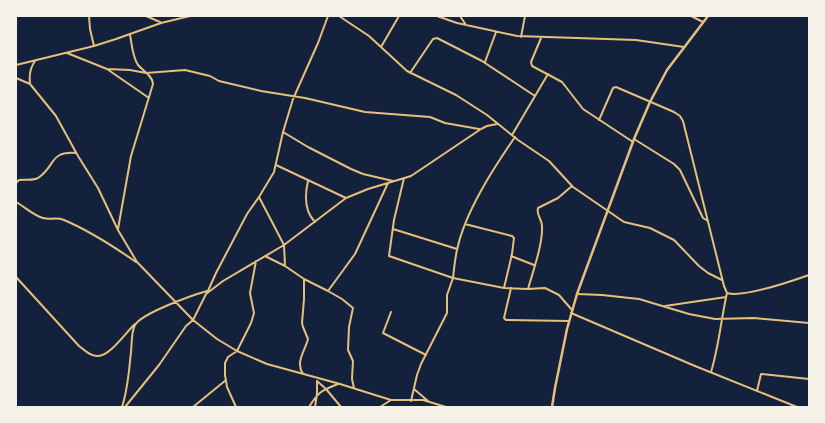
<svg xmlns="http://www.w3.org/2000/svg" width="825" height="423" viewBox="0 0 825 423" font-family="'Libre Baskerville',serif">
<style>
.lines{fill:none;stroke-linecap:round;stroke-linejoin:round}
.minor{stroke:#e5c07b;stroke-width:2}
.tertiary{stroke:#e5c07b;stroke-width:2.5}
</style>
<rect width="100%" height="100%" fill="#14213d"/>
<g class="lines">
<path class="minor" d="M 89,16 L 90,29 L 94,46
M 146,16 L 160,22
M 339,16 L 369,36 L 407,71 L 456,95 L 487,115 L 518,140 L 549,161 L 573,187 L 608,211 L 624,222 L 650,228 L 674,240 L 699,266 L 708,273 L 722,280
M 437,16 L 457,23 L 517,36 L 636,40 L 684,47
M 460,16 L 466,25
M 691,16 L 703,22
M 521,37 L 525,16
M 541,38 L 531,62 L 532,66 L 562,82 L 583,109 L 633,142
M 381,47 L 399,16
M 67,53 L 107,69 L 130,70 L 146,73 L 185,70 L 210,76 L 219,81 L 261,91 L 305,98 L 365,112 L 430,117 L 445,123 L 479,129
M 485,62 L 496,32
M 16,65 L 94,46 L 116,39 L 161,23 L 190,16
M 107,69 L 149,98
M 410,73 L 433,39 L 437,38 L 482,61 L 535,96
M 16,78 L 30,84 L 56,116 L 78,156 L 98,188 L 118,230 L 137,262 L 193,320 L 217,339 L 237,351 L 267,364 L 340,384 L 391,400 L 423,400 L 446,407
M 30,83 C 29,75 30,68 35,61
M 599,120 L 613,88 L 616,87 L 674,112 L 680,116 L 683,121 L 724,286 L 727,293 C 743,298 792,281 809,275
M 283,132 L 308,147 L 351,169 L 363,174 L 393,181
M 512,135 L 548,74
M 634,139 L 674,164 L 680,170 L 703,218 L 708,221
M 276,165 L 346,198
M 404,178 L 394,220 L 389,256 L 453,278 C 454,269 455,259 457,250 C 465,212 493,169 515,137
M 308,181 C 305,194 304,211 315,222
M 16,183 L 19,180 C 25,179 32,181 38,178 C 56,166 49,151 76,153
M 259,197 L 284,245 L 285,266 L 304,279 L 328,291 L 355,254 L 388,183
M 16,202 C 25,207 33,215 43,218 C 50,220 57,217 64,220 C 90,231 113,246 136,262
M 465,224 L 512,236 L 514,238 L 512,254 L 504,288
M 118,229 L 131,156 L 153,84 C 153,76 143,71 138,65 C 132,56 132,44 130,35
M 393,229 L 457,249
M 265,256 L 285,266
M 511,256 L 534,265
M 16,277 L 79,346 C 84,350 91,357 98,356 C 110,356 126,332 135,324
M 511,288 L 504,318 L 506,320 L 569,321
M 528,289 C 533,271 543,244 542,226 C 542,219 536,215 538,208 L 558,198 L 572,186
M 328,291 L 342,299 L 353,308 L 349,327 L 348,350 L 353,361 L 352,379 L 354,388
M 207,293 L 216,273 L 247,214 L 259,197 L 274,172 L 283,132 L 293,99 L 318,43 L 328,16
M 577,294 L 602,295 L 639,299 L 689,314 L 715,319 L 754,318 L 809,323
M 665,306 L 726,297
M 391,312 L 383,333 L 426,355
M 571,313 L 695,366 L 797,407
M 711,372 C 719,346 721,319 727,293
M 303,374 C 295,362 305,351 308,339 L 303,327 L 302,323 L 304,299 L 304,279
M 317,381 L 326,389 L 341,407
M 414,389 L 428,401
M 757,391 L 761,374 L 809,379
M 411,401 L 417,375 L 421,364 L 447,313 L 447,295 L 453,278 L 504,288 L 528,289 L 545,288 L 559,295 L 572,310
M 122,407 C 128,389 129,370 131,352 C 132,344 131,332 135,325 C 142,313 193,295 207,291
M 125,407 L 159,365 L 186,326 L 193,320 L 206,294 L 223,281 L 284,245 L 346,198 L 368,189 L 411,176 L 481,129 L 487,126 L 497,124
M 193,407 L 226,380
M 236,407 L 227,387 L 225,375 L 225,363 L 228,357 L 237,351 L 251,323 L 254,313 L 250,293 L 256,261
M 309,407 C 319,391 321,391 338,384
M 315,407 L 317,394 L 317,381
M 380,407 L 391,400"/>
<path class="tertiary" d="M 552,407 L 555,388 L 567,329 L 577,294 L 634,139 L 650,102 L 667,70 L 708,16"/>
</g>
<rect width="825" height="423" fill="none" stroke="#f6f1e7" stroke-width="34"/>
</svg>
